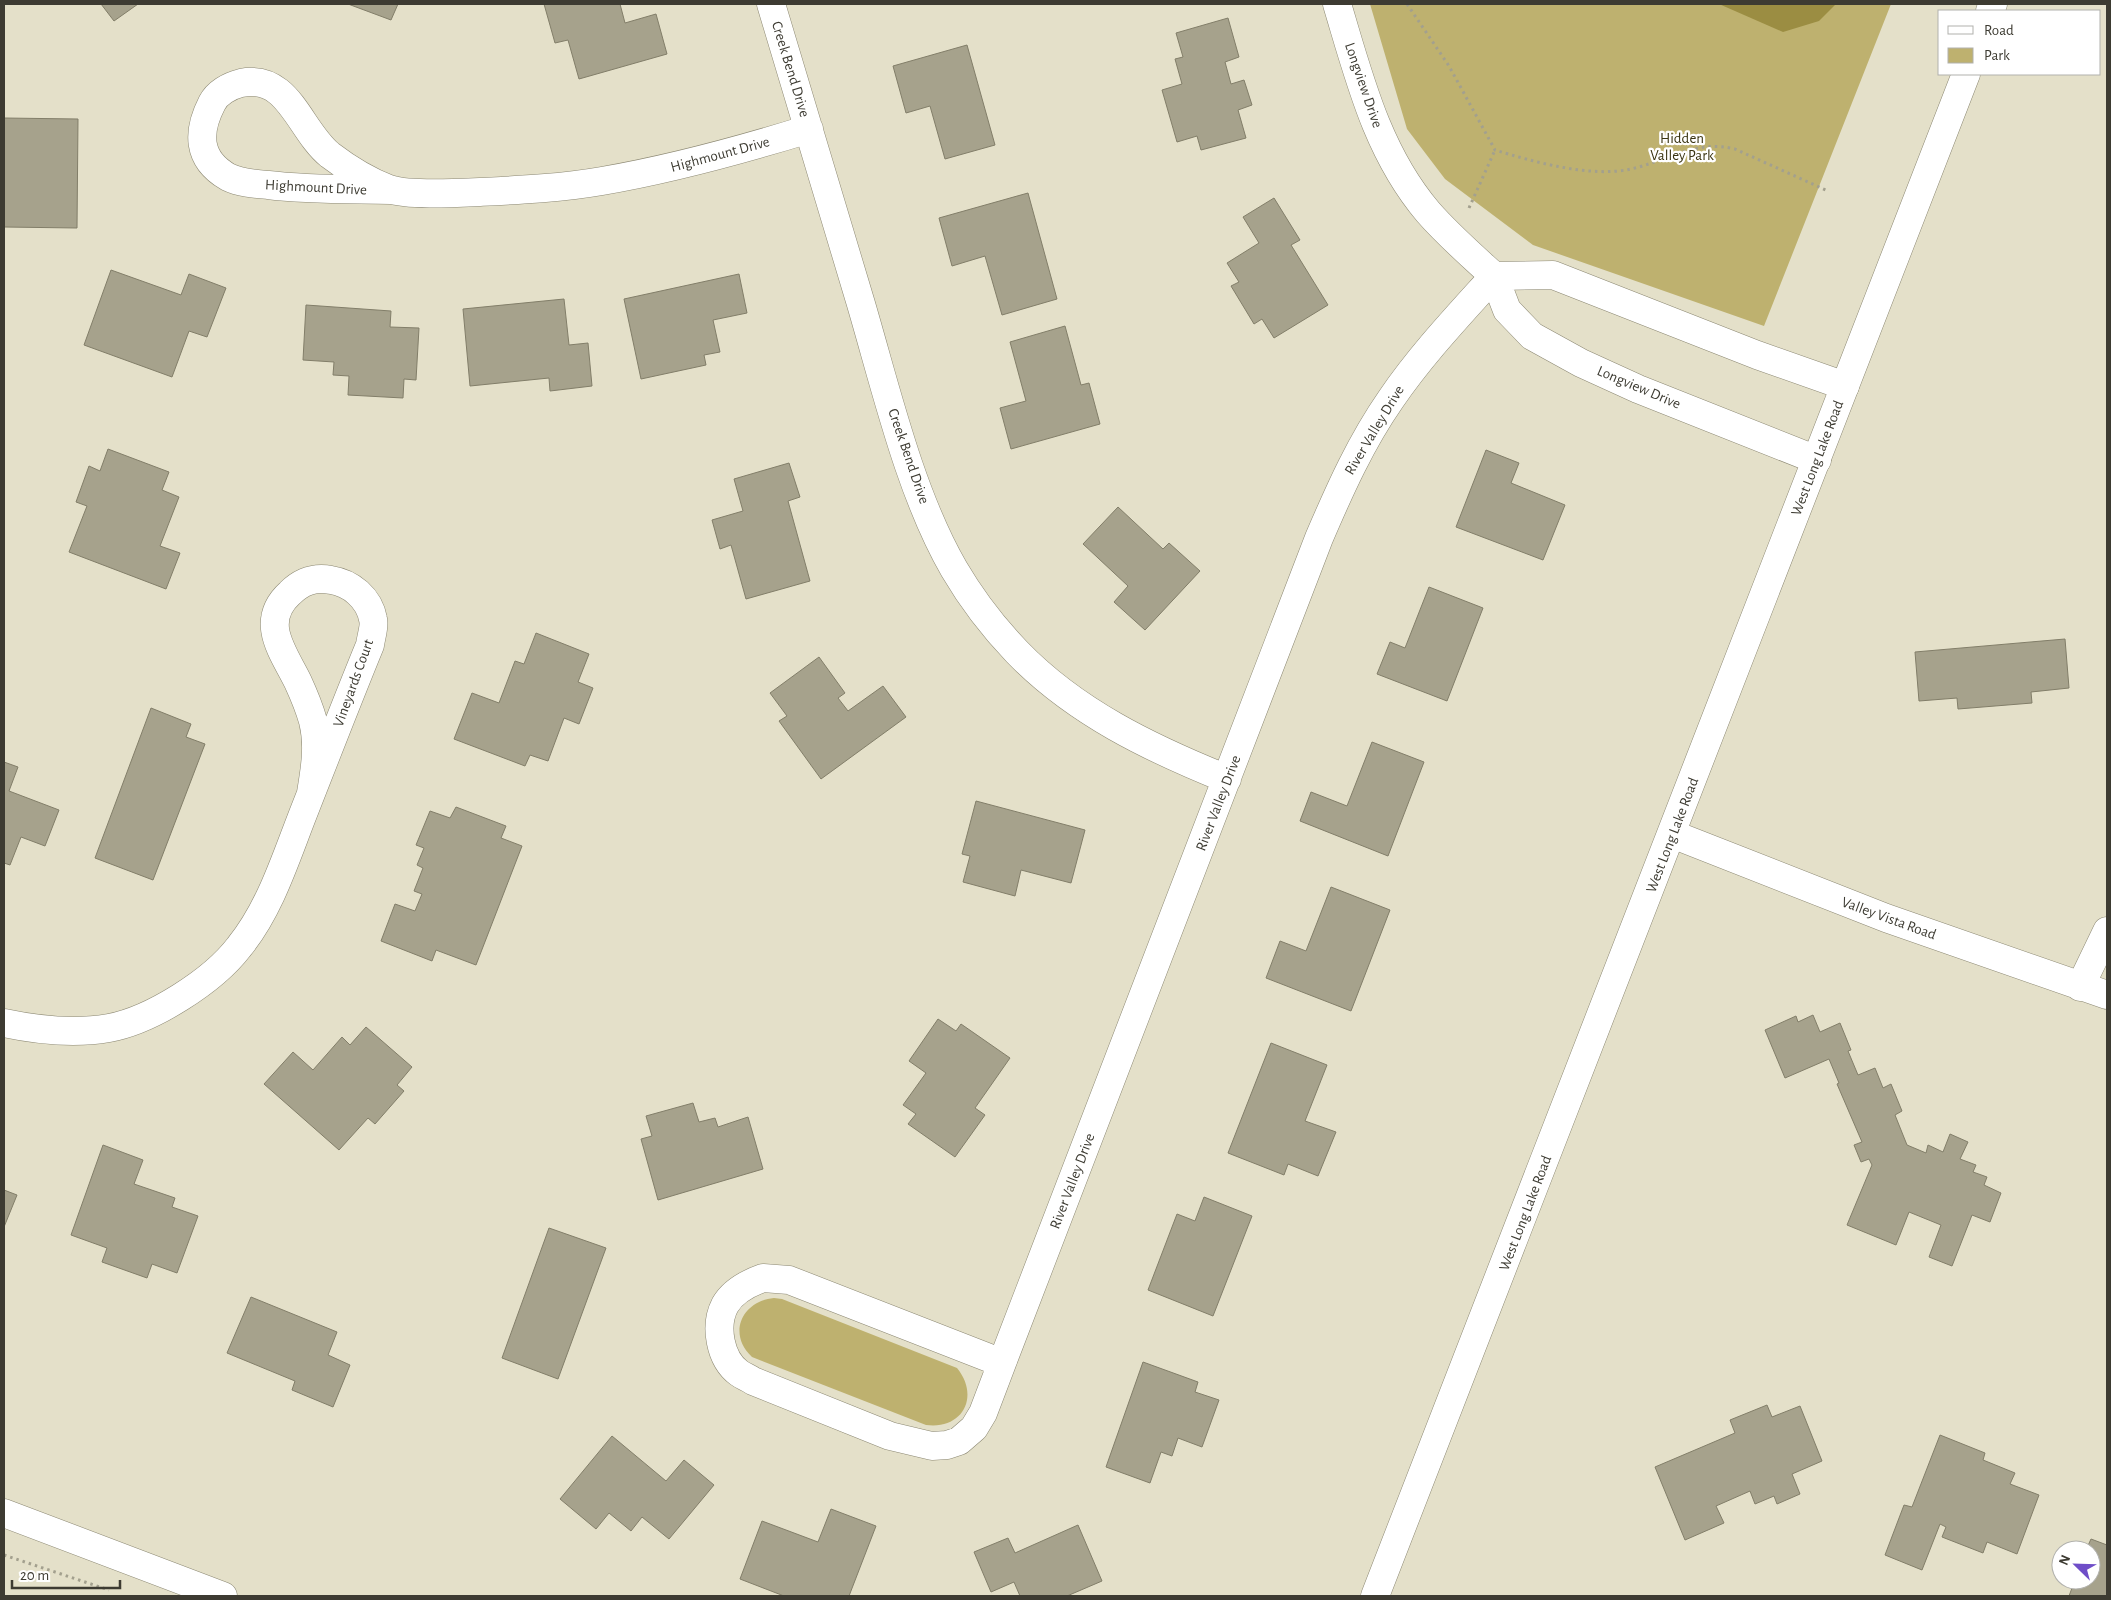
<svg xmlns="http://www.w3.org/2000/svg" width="2111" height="1600" viewBox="0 0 2111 1600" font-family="'Alegreya Sans',sans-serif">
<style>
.green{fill:#beb16f}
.water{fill:#9b8d42}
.building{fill:#a6a28c;stroke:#827e69}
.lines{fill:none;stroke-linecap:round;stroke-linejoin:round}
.street-casing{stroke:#8c8873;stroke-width:29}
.secondary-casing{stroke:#8c8873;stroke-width:29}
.path{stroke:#a3a08e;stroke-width:3;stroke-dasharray:2.5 4;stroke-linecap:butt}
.street{stroke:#fff;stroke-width:28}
.secondary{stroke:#fff;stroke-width:28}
.labels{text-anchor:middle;stroke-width:4.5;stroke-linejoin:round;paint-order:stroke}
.street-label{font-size:15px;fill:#3d3b32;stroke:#fff}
.park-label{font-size:15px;fill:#3a3412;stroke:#fff}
</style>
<rect width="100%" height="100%" fill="#e4e0c9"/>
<path class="green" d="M 1370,4 L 1891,4 L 1764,326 L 1533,245 L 1445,179 L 1407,129 Z
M 774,1298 L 782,1299 L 957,1368 C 980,1396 963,1430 926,1425 L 752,1357 C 727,1334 742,1301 774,1298 Z"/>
<path class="water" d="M 1719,4 L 1836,4 L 1819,21 L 1783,32 Z"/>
<path class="building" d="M 101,4 L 138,4 L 114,21 Z
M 348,4 L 398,4 L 391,20 Z
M 544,4 L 620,4 L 625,23 L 656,14 L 667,54 L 579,79 L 568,40 L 555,43 Z
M 1228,18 L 1239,57 L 1225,62 L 1231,84 L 1244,80 L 1252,105 L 1238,110 L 1246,138 L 1201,150 L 1197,136 L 1177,142 L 1162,90 L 1182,84 L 1175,59 L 1183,57 L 1176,33 Z
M 967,45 L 995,145 L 945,159 L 930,106 L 906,113 L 893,66 Z
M 4,118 L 78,119 L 77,228 L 4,227 Z
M 1028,193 L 1057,299 L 1002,315 L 985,256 L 952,266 L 939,218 Z
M 1274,198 L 1300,240 L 1291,245 L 1328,305 L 1274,338 L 1262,319 L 1254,324 L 1231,286 L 1239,282 L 1227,263 L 1259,243 L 1243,217 Z
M 111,270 L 181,295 L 189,274 L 226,288 L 207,337 L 189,331 L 172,377 L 84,345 Z
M 739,274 L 747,313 L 713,320 L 720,352 L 704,355 L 706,365 L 641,379 L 624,299 Z
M 564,299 L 569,345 L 588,343 L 592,386 L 550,391 L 549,378 L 470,386 L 463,309 Z
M 306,305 L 391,311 L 390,327 L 419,328 L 416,380 L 404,379 L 403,398 L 348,395 L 349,376 L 333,375 L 334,362 L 303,360 Z
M 1065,326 L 1081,385 L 1089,383 L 1100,424 L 1011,449 L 1000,408 L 1026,401 L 1010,342 Z
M 108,449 L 169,472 L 162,490 L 179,497 L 160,546 L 180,553 L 166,589 L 69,552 L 87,506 L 76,502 L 89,466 L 100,471 Z
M 1486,450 L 1519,463 L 1511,483 L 1565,505 L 1543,560 L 1456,527 Z
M 789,463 L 800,497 L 788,501 L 810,581 L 746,599 L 731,545 L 720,549 L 712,520 L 743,511 L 734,479 Z
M 1118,507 L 1163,549 L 1169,543 L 1200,571 L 1145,630 L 1114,602 L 1128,586 L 1083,544 Z
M 1429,587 L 1483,608 L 1447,701 L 1377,674 L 1390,642 L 1405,648 Z
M 536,633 L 589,654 L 578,682 L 593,688 L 579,724 L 564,718 L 548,761 L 530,755 L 525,766 L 454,739 L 472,693 L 499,703 L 515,661 L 524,664 Z
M 2065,639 L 2069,688 L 2031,692 L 2032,703 L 1958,709 L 1957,698 L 1919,701 L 1915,652 Z
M 819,657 L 845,693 L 838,698 L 848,711 L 883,686 L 906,717 L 821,779 L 779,721 L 787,716 L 770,693 Z
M 151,708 L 191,724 L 186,737 L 205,744 L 153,880 L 95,858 Z
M 1372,742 L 1424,762 L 1388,856 L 1300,821 L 1311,792 L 1347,806 Z
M 4,762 L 18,767 L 9,791 L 59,810 L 45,846 L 21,837 L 10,865 L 4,863 Z
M 976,801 L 1085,830 L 1071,883 L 1021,870 L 1015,896 L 963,882 L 970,856 L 962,854 Z
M 456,807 L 506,826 L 501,838 L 522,846 L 476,965 L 436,950 L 432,961 L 381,941 L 395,904 L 415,911 L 422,894 L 414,891 L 423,868 L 417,865 L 424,848 L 416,845 L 430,811 L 450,818 Z
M 1331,887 L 1390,910 L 1351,1011 L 1266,978 L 1280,941 L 1306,951 Z
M 1813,1015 L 1820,1032 L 1840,1023 L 1851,1050 L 1848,1051 L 1858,1075 L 1875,1068 L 1883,1088 L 1891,1084 L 1902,1111 L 1895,1115 L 1907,1145 L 1926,1153 L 1928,1145 L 1943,1152 L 1950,1134 L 1968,1142 L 1960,1159 L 1976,1165 L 1973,1172 L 1987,1177 L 1984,1185 L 2001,1193 L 1990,1222 L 1972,1215 L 1952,1266 L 1929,1257 L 1941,1225 L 1909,1212 L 1896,1245 L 1847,1225 L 1872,1165 L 1869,1159 L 1861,1162 L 1854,1145 L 1862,1142 L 1837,1084 L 1839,1083 L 1829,1059 L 1785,1078 L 1765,1030 L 1796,1016 L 1798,1022 Z
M 938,1019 L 956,1031 L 961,1024 L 1010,1058 L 975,1108 L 985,1115 L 955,1157 L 908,1124 L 916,1114 L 903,1105 L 926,1073 L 909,1061 Z
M 366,1027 L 412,1067 L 397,1085 L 404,1091 L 375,1124 L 368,1118 L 339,1150 L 264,1084 L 293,1052 L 313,1070 L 342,1037 L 350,1045 Z
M 1271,1043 L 1327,1065 L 1305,1121 L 1336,1132 L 1318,1176 L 1288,1164 L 1284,1175 L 1228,1153 Z
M 693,1103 L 699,1122 L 715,1118 L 718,1127 L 748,1117 L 763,1169 L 658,1200 L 641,1139 L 652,1136 L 646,1116 Z
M 103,1145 L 143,1160 L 134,1184 L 175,1198 L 172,1207 L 198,1216 L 177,1273 L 152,1264 L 147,1278 L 102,1262 L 107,1248 L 71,1235 Z
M 4,1190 L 17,1195 L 4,1227 Z
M 1204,1197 L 1252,1216 L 1213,1316 L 1148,1290 L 1177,1214 L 1195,1221 Z
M 549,1228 L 606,1248 L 558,1379 L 502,1358 Z
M 251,1297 L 337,1332 L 328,1355 L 350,1365 L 333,1407 L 292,1390 L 295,1381 L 227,1353 Z
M 1143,1362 L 1198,1382 L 1195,1392 L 1219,1400 L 1202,1447 L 1178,1438 L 1172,1456 L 1161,1452 L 1150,1483 L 1106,1467 Z
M 1767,1405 L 1772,1417 L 1800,1406 L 1822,1461 L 1792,1474 L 1800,1494 L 1777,1504 L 1774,1496 L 1755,1504 L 1750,1491 L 1716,1506 L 1724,1523 L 1685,1540 L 1655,1467 L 1735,1433 L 1730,1420 Z
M 1940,1435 L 1985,1453 L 1983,1460 L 2015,1473 L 2010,1484 L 2039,1495 L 2017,1554 L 1987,1542 L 1983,1553 L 1942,1537 L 1946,1527 L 1940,1524 L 1922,1570 L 1885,1555 L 1904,1505 L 1912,1507 Z
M 612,1436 L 666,1481 L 684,1460 L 714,1485 L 669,1539 L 642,1517 L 631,1531 L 609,1513 L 596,1529 L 560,1499 Z
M 831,1509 L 876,1526 L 849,1596 L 784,1596 L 740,1579 L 762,1521 L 818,1542 Z
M 1078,1525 L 1102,1581 L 1067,1596 L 1020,1596 L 1014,1582 L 991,1592 L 974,1552 L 1008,1538 L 1015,1553 Z
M 2091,1539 L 2107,1545 L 2107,1596 L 2069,1596 L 2075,1580 L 2091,1580 L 2091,1550 L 2086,1550 Z"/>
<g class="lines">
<defs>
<path id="street" d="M 771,4 C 801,104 831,204 861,304 C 886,389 910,493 954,569 C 971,598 993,627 1017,652 C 1075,712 1150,748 1227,779
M 391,190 C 350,189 309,190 268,185 C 255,184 240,183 228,177 C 197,159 197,132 212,103 C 217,93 229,86 241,83 C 289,73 299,130 330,155 C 347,168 368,181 389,189 C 409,196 458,193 480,192 C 520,190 562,188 602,181 C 672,169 741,150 809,129
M 1817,460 L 1638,389 L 1581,363 L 1532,336 L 1507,310 L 1494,276 L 1553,275 L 1757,355 L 1845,386
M 1672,834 L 1886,918 L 2107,995
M 2080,987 L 2107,931
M 4,1023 C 37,1030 75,1034 109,1028 C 152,1020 213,981 239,947 C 270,909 285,860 303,814 C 325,758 347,701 370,645 C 371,637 375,626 373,619 C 369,598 351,583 331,580 C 315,577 302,581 290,593 C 258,622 284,653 298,682 C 304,695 309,707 313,721 C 319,745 315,769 311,793
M 763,1278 L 789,1280 L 1002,1363 L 983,1413 L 974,1428 L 959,1441 L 947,1445 L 932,1446 L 890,1436 L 753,1381 C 749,1378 743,1376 739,1373 C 720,1359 714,1326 725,1305 C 733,1291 749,1283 763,1278 Z
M 1002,1363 L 1319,538 C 1340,489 1361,442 1391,399 C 1421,355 1458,316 1494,276 C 1471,255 1448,235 1428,212 C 1377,152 1359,77 1337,4"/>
<path id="secondary" d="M 1990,11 L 1993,4
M 4,1513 L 223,1596
M 1375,1596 L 1966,74"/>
</defs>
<use href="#street" class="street-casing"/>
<use href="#secondary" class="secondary-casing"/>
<path class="path" d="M 1407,4 L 1449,66 L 1495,150 C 1534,162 1591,178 1631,169 C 1667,161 1696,139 1735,149 L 1828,191
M 1469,208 L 1495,150
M 4,1555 L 109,1590"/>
<use href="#street" class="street"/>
<use href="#secondary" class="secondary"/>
</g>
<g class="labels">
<g class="street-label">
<text transform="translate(791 69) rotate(73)" y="5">Creek Bend Drive</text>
<text transform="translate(1364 85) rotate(71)" y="5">Longview Drive</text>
<text transform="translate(720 154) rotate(-15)" y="5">Highmount Drive</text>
<text transform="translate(316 187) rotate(3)" y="5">Highmount Drive</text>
<text transform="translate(1639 387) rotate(23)" y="5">Longview Drive</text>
<text transform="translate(1374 430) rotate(-59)" y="5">River Valley Drive</text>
<text transform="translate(909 456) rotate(71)" y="5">Creek Bend Drive</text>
<text transform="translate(1817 458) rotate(-69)" y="5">West Long Lake Road</text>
<text transform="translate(353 683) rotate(-70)" y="5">Vineyards Court</text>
<text transform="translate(1218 803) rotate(-69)" y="5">River Valley Drive</text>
<text transform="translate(1672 835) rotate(-69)" y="5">West Long Lake Road</text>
<text transform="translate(1889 918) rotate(20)" y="5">Valley Vista Road</text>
<text transform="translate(1072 1181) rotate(-69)" y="5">River Valley Drive</text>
<text transform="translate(1525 1213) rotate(-69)" y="5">West Long Lake Road</text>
</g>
<g class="park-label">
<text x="1682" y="143">Hidden<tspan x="1682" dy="17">Valley Park</tspan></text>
</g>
</g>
<rect width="2111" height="1600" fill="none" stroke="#3d3b32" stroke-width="10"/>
<rect x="1938" y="10" width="162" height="65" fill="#ffffff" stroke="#b1b1ad"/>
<rect x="1948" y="26" width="25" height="8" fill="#ffffff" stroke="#b1b1ad"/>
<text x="1984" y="35" font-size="15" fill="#3d3b32">Road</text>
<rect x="1948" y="48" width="25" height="15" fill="#beb16f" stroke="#b1b1ad"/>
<text x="1984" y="60" font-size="15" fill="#3d3b32">Park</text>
<g transform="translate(2076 1565) rotate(293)"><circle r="24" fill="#ffffff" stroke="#b1b1ad"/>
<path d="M0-4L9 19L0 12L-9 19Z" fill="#6f4ec8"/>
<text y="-8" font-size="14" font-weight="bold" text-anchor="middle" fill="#3d3b32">N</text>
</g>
<path d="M12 1580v8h108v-8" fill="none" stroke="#3d3b32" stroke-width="2.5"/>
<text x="20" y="1580" font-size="15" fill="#3d3b32" stroke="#ffffff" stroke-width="4" paint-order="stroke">20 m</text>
</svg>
